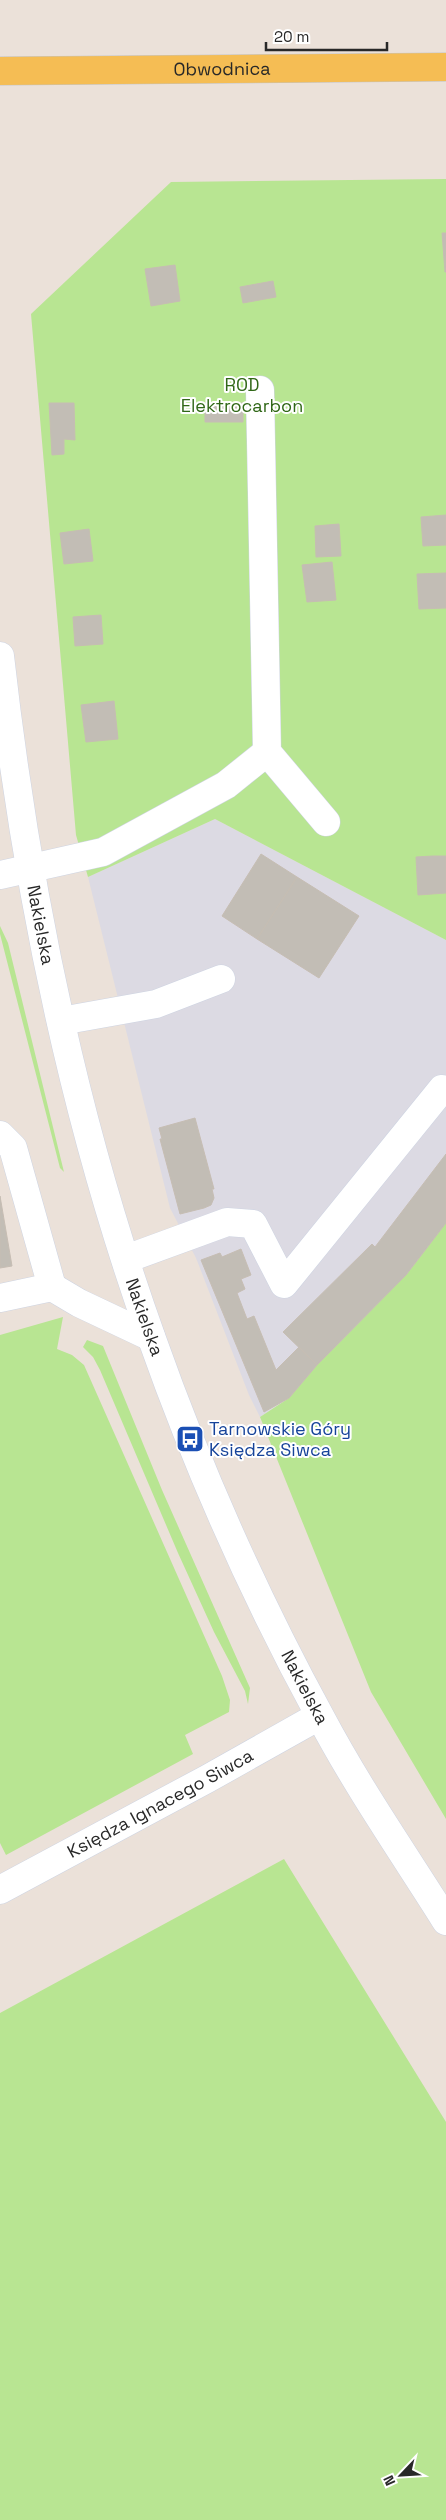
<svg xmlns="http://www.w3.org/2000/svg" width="446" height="2520" viewBox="0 0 446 2520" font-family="'Space Grotesk',sans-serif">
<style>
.industrial{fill:#dcdae3}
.green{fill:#b8e592}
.building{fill:#c2bdb5;stroke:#c6bdb3}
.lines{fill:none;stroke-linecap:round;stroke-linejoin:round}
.minor-casing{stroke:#ced4e2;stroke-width:29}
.major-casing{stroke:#c3c3c3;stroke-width:29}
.minor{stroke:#fff;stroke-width:28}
.major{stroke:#f5bd54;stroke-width:28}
.labels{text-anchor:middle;stroke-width:4;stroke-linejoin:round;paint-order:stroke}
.street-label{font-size:18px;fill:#282828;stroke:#fff}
.park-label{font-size:18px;fill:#306717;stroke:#fff}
.transit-label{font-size:18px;fill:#164399;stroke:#fff;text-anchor:start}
</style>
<rect width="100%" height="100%" fill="#ebe1d9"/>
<path class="industrial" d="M 215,819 L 446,940 L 446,1223 L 406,1275 L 317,1365 L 289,1398 L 260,1417 L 249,1395 L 196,1258 L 170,1208 L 88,877 Z"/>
<path class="green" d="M 446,179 L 446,940 L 215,819 L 88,877 L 76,835 L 31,314 L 171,182 Z
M 0,926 L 8,943 L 64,1172 L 60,1168 L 0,934 Z
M 446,1223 L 446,1819 L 371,1692 L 260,1417 L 289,1398 L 317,1365 L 406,1275 Z
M 63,1317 L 57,1349 L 72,1355 L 84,1365 L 222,1676 L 230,1700 L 229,1712 L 185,1735 L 193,1754 L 6,1855 L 0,1843 L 0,1335 Z
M 87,1340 L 103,1346 L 162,1490 L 250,1688 L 248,1704 L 245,1691 L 214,1632 L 178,1553 L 100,1370 L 93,1357 L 83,1347 Z
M 284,1859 L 446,2122 L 446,2520 L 0,2520 L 0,2013 Z"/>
<path class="building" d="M 442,233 L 446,233 L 446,272 L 445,272 Z
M 175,265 L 180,301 L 151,306 L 145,269 Z
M 273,281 L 276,297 L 243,303 L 240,287 Z
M 49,403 L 74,403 L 75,440 L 64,439 L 64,454 L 52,455 Z
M 205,403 L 243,403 L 243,422 L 205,422 Z
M 446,515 L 446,545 L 423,546 L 421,517 Z
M 339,524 L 341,556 L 316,557 L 315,526 Z
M 89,529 L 93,561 L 64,564 L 60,533 Z
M 332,562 L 336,600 L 307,602 L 302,565 Z
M 446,573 L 446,608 L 419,609 L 417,574 Z
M 101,615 L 103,644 L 75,646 L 73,617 Z
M 114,701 L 118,739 L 86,742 L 81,705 Z
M 261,854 L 297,877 L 257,939 L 222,916 Z
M 433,856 L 446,856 L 446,893 L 418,895 L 416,857 Z
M 297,877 L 359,916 L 319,978 L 257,939 Z
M 195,1118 L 214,1189 L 212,1189 L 214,1198 L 211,1205 L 204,1208 L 180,1214 L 160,1139 L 162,1139 L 159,1128 Z
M 446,1154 L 446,1223 L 406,1275 L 317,1365 L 283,1332 L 372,1244 L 375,1247 Z
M 0,1196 L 12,1266 L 0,1268 Z
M 241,1249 L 251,1275 L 241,1279 L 245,1289 L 237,1293 L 247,1319 L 254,1316 L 276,1370 L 299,1347 L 317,1365 L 289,1398 L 264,1412 L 201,1260 L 220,1253 L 222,1257 Z"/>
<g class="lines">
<defs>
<g id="minor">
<path d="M 260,390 L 267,752 L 326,822"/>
<path id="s1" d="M 0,656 C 26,887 73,1119 152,1339 C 198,1469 255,1597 321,1718 C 358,1788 404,1854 446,1921"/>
<path d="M 0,875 L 103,852 L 226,785 L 267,752"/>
<path d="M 61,1021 L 156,1004 L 221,979"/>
<path d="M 0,1135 L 13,1148 L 52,1287"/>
<path d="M 126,1259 L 227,1222 L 253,1224 L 284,1284 L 442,1089"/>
<path d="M 0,1298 L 52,1287 L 79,1303 L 151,1337"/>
<path id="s2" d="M 0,1890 L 207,1779 L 319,1716"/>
</g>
<g id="major">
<path id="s3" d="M 0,71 L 446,67"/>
</g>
</defs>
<use href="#minor" class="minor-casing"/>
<use href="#major" class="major-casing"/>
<use href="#minor" class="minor"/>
<use href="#major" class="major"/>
</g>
<defs>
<symbol id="bus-square" viewBox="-11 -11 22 22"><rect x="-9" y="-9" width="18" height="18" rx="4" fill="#1a4fb4" stroke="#fff"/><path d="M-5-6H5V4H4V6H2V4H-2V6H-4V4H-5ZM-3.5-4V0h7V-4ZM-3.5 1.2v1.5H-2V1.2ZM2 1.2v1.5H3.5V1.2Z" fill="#fff"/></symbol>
</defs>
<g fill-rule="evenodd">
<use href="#bus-square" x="174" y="1423" width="32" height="32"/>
</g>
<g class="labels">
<g class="street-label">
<text dy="6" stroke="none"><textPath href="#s3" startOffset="222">Obwodnica</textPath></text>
<text dy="6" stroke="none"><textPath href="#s1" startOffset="272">Nakielska</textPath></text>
<text dy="6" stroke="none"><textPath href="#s1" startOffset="678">Nakielska</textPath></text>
<text dy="6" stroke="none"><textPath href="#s1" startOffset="1082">Nakielska</textPath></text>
<text dy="6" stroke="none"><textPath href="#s2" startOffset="182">Księdza Ignacego Siwca</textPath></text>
</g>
<g class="park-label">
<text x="242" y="391">ROD<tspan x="242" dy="21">Elektrocarbon</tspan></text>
</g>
<g class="transit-label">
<text x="209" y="1435">Tarnowskie Góry<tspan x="209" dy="21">Księdza Siwca</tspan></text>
</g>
</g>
<g transform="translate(401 2475) rotate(245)" stroke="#ffffff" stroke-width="4" paint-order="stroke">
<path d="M0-4L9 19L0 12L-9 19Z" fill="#282828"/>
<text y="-8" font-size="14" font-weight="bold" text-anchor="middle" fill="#282828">N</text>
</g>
<path d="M266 42v8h121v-8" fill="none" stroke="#282828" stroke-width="2.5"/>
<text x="274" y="42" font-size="15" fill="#282828" stroke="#ffffff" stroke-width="4" paint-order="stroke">20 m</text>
</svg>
